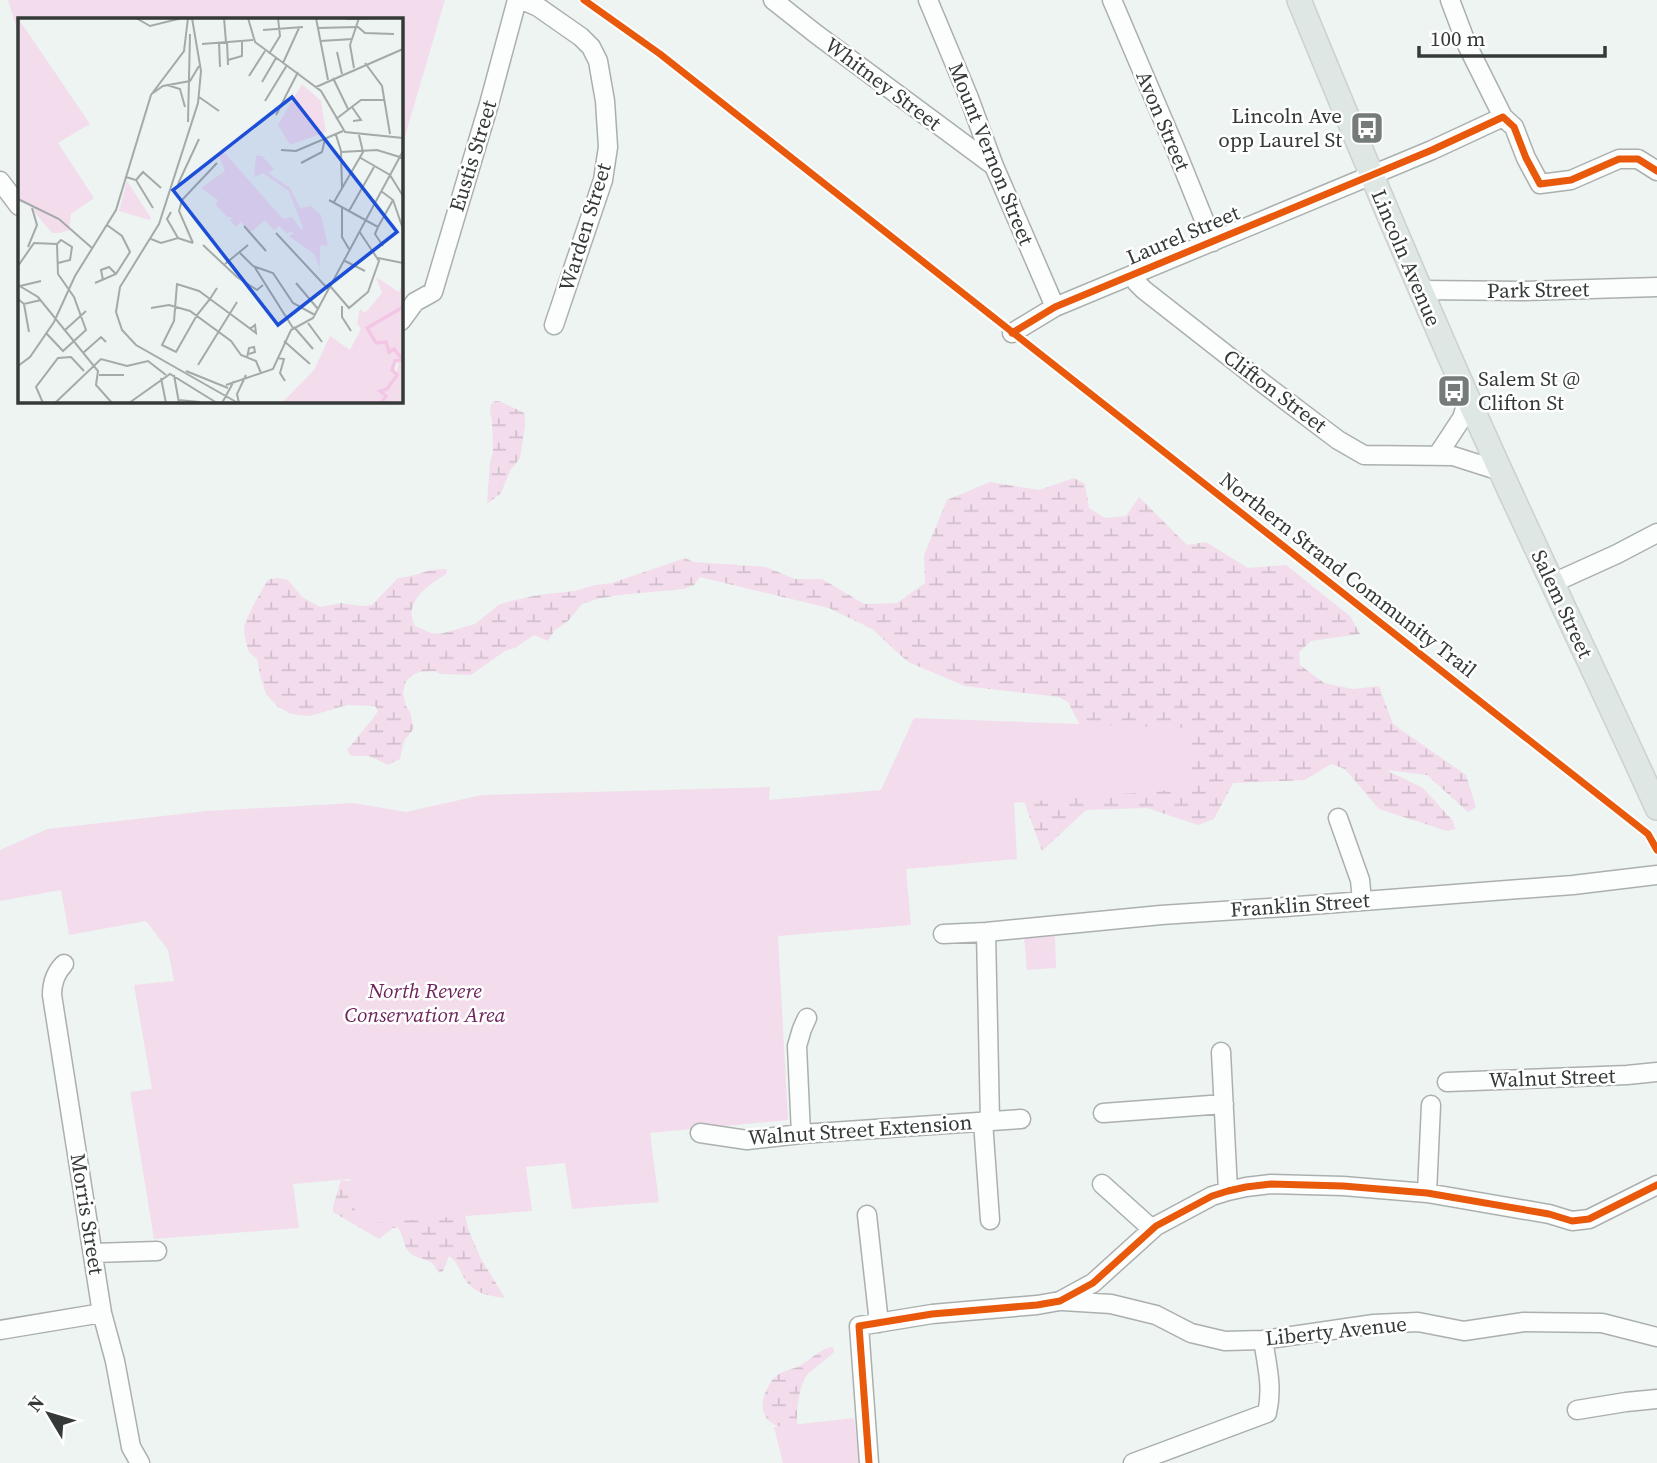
<svg xmlns="http://www.w3.org/2000/svg" width="1657" height="1463" viewBox="0 0 1657 1463" font-family="'Source Serif 4',serif">
<style>
.wetland{fill:url(#wetland-marsh)}
.park{fill:#f3dded}
.lines{fill:none;stroke-linecap:round;stroke-linejoin:round}
.minor-casing{stroke:#abb0ae;stroke-width:21}
.major-casing{stroke:#ccd0cf;stroke-width:26}
.minor{stroke:#fcfdfd;stroke-width:18}
.major{stroke:#dfe7e4;stroke-width:23}
.cycleway-casing{stroke:#fff;stroke-width:11}
.cycleway{stroke:#e8590c;stroke-width:7}
.labels{text-anchor:middle;stroke-width:5;stroke-linejoin:round;paint-order:stroke}
.street-label{font-size:21px;fill:#353a38;stroke:#fff}
.poi-label{font-size:21px;fill:#353a38;stroke:#fff;text-anchor:end}
.park-label{font-size:21px;font-style:italic;fill:#6e235b;stroke:#fff}
.inset-river{fill:none;stroke:#f3c6e5;stroke-width:3.5}
.inset-road{fill:none;stroke:#a3aaa7;stroke-width:2}
.view{fill:#1d4ed8;fill-opacity:0.15;stroke:#1d4ed8;stroke-width:3.5}
.inset-edge{fill:none;stroke:#353a38;stroke-width:3.5}
</style>
<defs>
<pattern id="wetland-marsh" width="20" height="14" patternUnits="userSpaceOnUse" patternTransform="scale(1.75)"><rect width="20" height="14" fill="#f3dded"/><path d="M1 5h8M5 5V1M11 12h8M15 12V8" fill="none" stroke="#d1becc"/></pattern>
</defs>
<rect width="100%" height="100%" fill="#edf4f1"/>
<path class="wetland" d="M 495,401 L 499,401 L 525,413 L 525,426 L 520,458 L 510,471 L 501,493 L 487,504 L 490,462 L 493,452 L 492,421 L 490,413 L 491,404 Z
M 1074,478 L 1085,484 L 1089,508 L 1105,518 L 1126,516 L 1139,497 L 1187,545 L 1206,542 L 1248,568 L 1286,565 L 1350,616 L 1360,634 L 1311,641 L 1299,652 L 1300,665 L 1324,683 L 1353,689 L 1379,686 L 1393,724 L 1466,775 L 1476,807 L 1468,812 L 1427,775 L 1386,770 L 1423,788 L 1453,821 L 1455,829 L 1447,831 L 1379,809 L 1345,769 L 1331,764 L 1305,780 L 1233,783 L 1214,819 L 1198,825 L 1147,808 L 1086,810 L 1042,851 L 1022,796 L 1081,727 L 1068,702 L 1059,697 L 965,686 L 908,662 L 872,629 L 829,608 L 700,577 L 694,585 L 684,589 L 619,595 L 597,599 L 582,604 L 568,621 L 554,631 L 548,641 L 534,635 L 515,648 L 505,651 L 471,675 L 441,674 L 434,671 L 419,672 L 411,676 L 406,681 L 403,693 L 406,706 L 410,712 L 414,728 L 404,741 L 400,759 L 388,765 L 369,756 L 351,756 L 347,750 L 374,717 L 378,711 L 375,706 L 347,705 L 310,716 L 292,714 L 278,707 L 266,694 L 260,675 L 257,659 L 249,652 C 247,645 244,636 244,629 C 244,619 262,591 267,581 L 270,579 L 278,578 L 288,580 L 302,597 L 320,607 L 341,603 L 362,606 L 372,605 L 398,578 C 415,577 428,568 447,569 L 446,574 C 429,585 402,602 415,626 L 431,633 L 440,634 L 475,624 L 497,606 L 503,603 L 538,595 L 575,591 L 595,585 L 612,583 L 685,558 L 694,562 L 766,567 L 795,579 L 822,579 L 864,604 L 897,603 L 925,583 L 924,555 L 947,500 L 990,482 L 1039,490 Z
M 341,1180 L 459,1192 L 469,1231 L 480,1257 L 505,1298 C 490,1296 474,1294 465,1279 C 459,1270 458,1262 449,1256 L 443,1271 L 439,1273 C 436,1270 435,1266 432,1263 C 426,1258 417,1259 411,1254 C 403,1248 404,1236 398,1228 L 393,1228 L 379,1239 L 333,1212 L 333,1206 Z
M 833,1347 L 834,1352 C 826,1360 816,1366 808,1374 C 799,1384 795,1415 798,1428 C 771,1431 753,1414 768,1387 C 770,1384 771,1380 774,1378 C 780,1371 792,1370 799,1366 C 811,1360 820,1348 833,1347 Z"/>
<path class="park" d="M 8,0 L 445,0 L 401,150 L 401,19 L 19,19 L 19,36 Z
M 914,718 L 1188,728 L 1193,788 L 1014,803 L 1017,859 L 906,869 L 911,925 L 778,936 L 788,1120 L 650,1133 L 659,1202 L 572,1209 L 565,1163 L 526,1167 L 532,1211 L 357,1224 L 350,1179 L 293,1184 L 299,1228 L 154,1239 L 130,1092 L 152,1089 L 134,985 L 174,981 L 168,950 L 146,921 L 69,935 L 61,890 L 0,901 L 0,850 L 47,829 L 207,811 L 354,803 L 406,812 L 482,795 L 770,787 L 769,800 L 881,790 Z
M 1055,935 L 1056,968 L 1027,970 L 1024,938 Z
M 854,1418 L 860,1463 L 783,1463 L 774,1427 Z"/>
<g class="lines">
<defs>
<path id="minor" d="M 522,0 L 538,7 L 581,37 L 591,47 L 598,61 L 605,101 L 608,147 L 603,180 L 554,325
M 773,0 L 816,34 L 994,166
M 928,0 L 969,98 L 994,166 L 1055,307
M 1112,0 L 1175,148 L 1213,242
M 1450,0 L 1467,45 L 1503,117
M 0,181 L 19,206
M 1134,275 L 1137,283 L 1144,290 L 1264,384 L 1338,440 L 1364,455 L 1453,456 L 1500,471
M 1420,290 L 1524,291 L 1657,287
M 401,321 L 415,302 L 433,292 L 489,104 L 517,0
M 1012,333 L 1055,307 L 1432,150 L 1503,117 L 1514,127 L 1526,158 L 1540,184 L 1571,180 L 1619,159 L 1638,159 L 1657,171
M 1437,456 L 1462,418 L 1468,399
M 1553,583 L 1617,554 L 1657,533
M 1338,818 L 1360,880 L 1362,901
M 986,932 L 990,1121
M 943,934 L 986,932 L 1161,915 L 1285,907 L 1573,885 L 1657,875
M 64,964 C 55,973 52,983 52,995 L 102,1313 L 115,1361 L 131,1447 L 140,1463
M 1221,1052 L 1228,1191
M 1447,1082 L 1627,1075 L 1657,1072
M 1103,1113 L 1224,1104
M 983,1121 L 990,1220
M 700,1133 L 747,1140 L 801,1134 L 1021,1119
M 801,1134 L 797,1046 L 802,1029 L 807,1018
M 1102,1184 L 1152,1229
M 1427,1193 L 1431,1105
M 867,1215 L 879,1323
M 94,1253 L 157,1251
M 1063,1301 L 1111,1304 L 1156,1315 L 1191,1333 L 1225,1341 L 1263,1340 L 1374,1324 L 1418,1322 L 1464,1331 L 1524,1322 L 1602,1323 L 1657,1337
M 0,1330 L 102,1313
M 1577,1410 L 1626,1402 L 1657,1399
M 869,1463 L 859,1326 L 932,1314 L 1037,1305 L 1060,1301 L 1093,1283 L 1156,1226 L 1212,1196 L 1228,1191 L 1246,1187 L 1271,1184 L 1343,1186 L 1427,1193 L 1549,1214 L 1572,1221 L 1589,1219 L 1657,1185
M 1133,1463 L 1267,1413 C 1273,1388 1267,1365 1263,1340"/>
<path id="major" d="M 1299,0 C 1364,158 1430,316 1501,472 C 1552,584 1606,695 1657,808"/>
</defs>
<use href="#minor" class="minor-casing"/>
<use href="#major" class="major-casing"/>
<use href="#minor" class="minor"/>
<use href="#major" class="major"/>
<defs>
<path id="cycleway" d="M 584,0 L 660,54 L 1648,834 L 1657,850
M 1012,333 L 1055,307 L 1432,150 L 1503,117 L 1514,127 L 1526,158 L 1540,184 L 1571,180 L 1619,159 L 1638,159 L 1657,171
M 869,1463 L 859,1326 L 932,1314 L 1037,1305 L 1060,1301 L 1093,1283 L 1156,1226 L 1212,1196 L 1228,1191 L 1246,1187 L 1271,1184 L 1343,1186 L 1427,1193 L 1549,1214 L 1572,1221 L 1589,1219 L 1657,1185"/>
</defs>
<use href="#cycleway" class="cycleway-casing"/>
<use href="#cycleway" class="cycleway"/>
</g>
<defs>
<symbol id="bus-square" viewBox="-11 -11 22 22"><rect x="-9" y="-9" width="18" height="18" rx="4" fill="#757b79" stroke="#fff"/><path d="M-5-6H5V4H4V6H2V4H-2V6H-4V4H-5ZM-3.5-4V0h7V-4ZM-3.5 1.2v1.5H-2V1.2ZM2 1.2v1.5H3.5V1.2Z" fill="#fff"/></symbol>
</defs>
<g fill-rule="evenodd">
<use href="#bus-square" x="1348" y="109" width="38" height="38"/>
<use href="#bus-square" x="1435" y="372" width="38" height="38"/>
</g>
<g class="labels">
<g class="street-label">
<text transform="translate(883 84) rotate(37)" y="7">Whitney Street</text>
<text transform="translate(1163 121) rotate(67)" y="7">Avon Street</text>
<text transform="translate(991 154) rotate(68)" y="7">Mount Vernon Street</text>
<text transform="translate(473 156) rotate(-73)" y="7">Eustis Street</text>
<text transform="translate(585 227) rotate(-73)" y="7">Warden Street</text>
<text transform="translate(1183 235) rotate(-23)" y="7">Laurel Street</text>
<text transform="translate(1406 258) rotate(67)" y="7">Lincoln Avenue</text>
<text transform="translate(1538 290) rotate(-1)" y="7">Park Street</text>
<text transform="translate(1275 391) rotate(37)" y="7">Clifton Street</text>
<text transform="translate(1348 575) rotate(38)" y="7">Northern Strand Community Trail</text>
<text transform="translate(1562 604) rotate(65)" y="7">Salem Street</text>
<text transform="translate(1300 905) rotate(-4)" y="7">Franklin Street</text>
<text transform="translate(1552 1078) rotate(-2)" y="7">Walnut Street</text>
<text transform="translate(860 1130) rotate(-4)" y="7">Walnut Street Extension</text>
<text transform="translate(87 1214) rotate(81)" y="7">Morris Street</text>
<text transform="translate(1336 1331) rotate(-6)" y="7">Liberty Avenue</text>
</g>
<g class="poi-label">
<text x="1342" y="123">Lincoln Ave<tspan x="1342" dy="24">opp Laurel St</tspan></text>
<text x="1478" y="386" text-anchor="start">Salem St @<tspan x="1478" dy="24">Clifton St</tspan></text>
</g>
<g class="park-label">
<text x="425" y="998">North Revere<tspan x="425" dy="24">Conservation Area</tspan></text>
</g>
</g>
<g transform="translate(18 18)">
<rect width="385" height="385" fill="#edf4f1"/>
<path d="M 238,138 L 244,138 L 256,151 L 250,155 L 272,170 L 282,190 L 293,188 L 303,197 L 310,228 L 302,227 L 302,250 L 296,236 L 271,218 L 285,210 L 271,173 L 245,155 L 236,159 Z" fill="#f3dded"/>
<path d="M 109,163 L 133,200 L 131,202 L 101,193 Z" fill="#f3dded"/>
<path d="M 0,0 L 72,106 L 40,125 L 76,180 L 53,196 L 51,212 L 42,215 L 34,215 L 8,184 L 0,185 ZM 284,66 L 303,83 L 308,114 L 272,127 L 260,107 ZM 204,132 L 265,201 L 274,199 L 290,222 L 286,226 L 273,213 L 269,216 L 261,208 L 256,212 L 247,202 L 233,214 L 223,204 L 218,209 L 212,202 L 215,199 L 209,199 L 197,186 L 200,182 L 183,170 L 207,153 L 200,136 ZM 358,259 L 381,274 L 385,264 L 385,344 L 376,343 L 377,356 L 368,370 L 360,371 L 366,380 L 360,385 L 264,385 L 296,352 L 312,318 L 332,332 L 343,311 L 339,305 L 342,291 L 347,295 L 364,275 ZM 381,344 L 385,345 L 385,385 L 365,385 L 370,378 L 364,375 L 376,365 Z" fill="#f3dded"/>
<path class="inset-river" d="M 385,342 L 376,331 L 371,334 L 368,324 L 358,325 L 349,310 L 385,289M 363,385 L 368,378 L 362,373 L 369,371 L 379,357 L 374,352 L 377,343 L 384,342"/>
<path class="inset-road" d="M 118,0 L 132,8 L 164,0M 174,0 L 183,53 L 180,85 L 141,206 L 102,269 L 98,294 L 104,312 L 118,327 L 220,385M 206,0 L 208,24M 230,0 L 237,24 L 303,73 L 327,114 L 385,120M 298,0 L 310,62M 328,1 L 353,0M 299,10 L 340,9 L 347,15 L 376,16M 245,12 L 285,9M 302,23 L 335,21M 201,24 L 202,49M 209,24 L 210,47M 184,26 L 235,22M 319,34 L 324,56M 251,36 L 262,18 L 260,0M 210,42 L 224,38 L 224,23M 265,45 L 281,10M 347,45 L 364,68 L 372,116M 336,50 L 332,27 L 341,0M 231,58 L 247,33M 315,60 L 330,91M 244,64 L 258,40M 149,67 L 162,71 L 167,89M 298,69 L 385,31M 135,75 L 145,68 L 172,63 L 181,48M 181,79 L 201,93M 247,83 L 269,47M 334,89 L 343,102 L 335,103M 258,97 L 280,54M 318,101 L 343,82 L 366,82M 170,104 L 172,16M 318,117 L 323,133 L 324,170M 263,132 L 278,133 L 325,113M 323,134 L 359,132 L 385,140M 341,139 L 372,157 L 385,178M 283,145 L 304,134 L 307,121M 108,159 L 118,162 L 135,190M 118,162 L 125,154 L 143,170M 160,166 L 181,121M 363,173 L 375,182 L 385,211M 0,181 L 41,201 L 74,230M 311,182 L 360,209 L 357,216 L 365,228M 316,184 L 345,134 L 341,117M 324,189 L 324,219 L 331,231M 331,193 L 356,149M 153,194 L 149,201 L 160,220M 226,208 L 248,233M 360,209 L 375,182M 258,215 L 310,271M 133,221 L 143,225 L 160,220 L 175,225M 175,225 L 161,193 L 164,182 L 199,145M 39,226 L 43,222 L 54,229 L 52,242 L 40,245M 185,227 L 219,259 L 239,272 L 245,267M 10,229 L 19,207 L 14,190M 222,235 L 235,248 L 255,255 L 275,285 L 297,297M 360,240 L 385,245M 325,242 L 347,253M 207,246 L 230,227M 0,248 L 16,225 L 39,226M 236,248 L 275,310M 85,262 L 83,252 L 91,249 L 98,256M 77,265 L 98,256 L 112,234 L 104,218 L 89,207M 278,265 L 300,291M 0,267 L 20,279 L 80,353 L 78,367 L 94,385M 2,268 L 23,263M 312,268 L 331,290 L 350,274 L 361,243 L 341,213M 199,270 L 192,281 L 179,297 L 158,334 L 144,327 L 156,303 L 159,266 L 181,273 L 192,281 L 211,295 L 238,315 L 237,307 L 232,311M 0,281 L 6,286 L 23,282M 6,286 L 11,314M 324,288 L 324,299 L 333,313M 133,290 L 151,287 L 172,293 L 213,323 L 223,337 L 238,343 L 243,355M 290,305 L 304,324M 276,309 L 295,331M 46,313 L 68,293M 28,315 L 45,333 L 68,312 L 56,279 L 40,256 L 39,226M 266,323 L 292,346M 65,335 L 83,319 L 88,324M 229,340 L 231,330 L 236,329 L 237,334 L 231,336M 259,340 L 266,341 L 262,355 L 267,363M 180,347 L 219,284M 0,348 L 12,339 L 36,304 L 57,258 L 98,192 L 133,77 L 166,33 L 170,0M 168,353 L 210,370M 81,357 L 106,357M 156,357 L 161,385M 143,360 L 148,385M 208,367 L 255,351 L 273,312 L 295,300 L 385,133M 160,382 L 182,384M 25,385 L 18,369 L 40,340 L 53,339 L 66,353M 37,385 L 83,341 L 109,348 L 130,343 L 148,357M 111,385 L 152,356 L 199,385M 204,385 L 216,363M 221,385 L 219,376 L 228,357"/>
<path class="view" d="M 274,79 L 379,214 L 260,307 L 155,172 Z"/>
<rect width="385" height="385" class="inset-edge"/>
</g>
<g transform="translate(49 1414) rotate(308)" stroke="#ffffff" stroke-width="5" paint-order="stroke">
<path d="M0-5L12 26L0 18L-12 26Z" fill="#353a38"/>
<text y="-10" font-size="19" font-weight="bold" text-anchor="middle" fill="#353a38">N</text>
</g>
<path d="M1419 46v10h186v-10" fill="none" stroke="#353a38" stroke-width="3.5"/>
<text x="1430" y="46" font-size="21" fill="#353a38" stroke="#ffffff" stroke-width="5" paint-order="stroke">100 m</text>
</svg>
